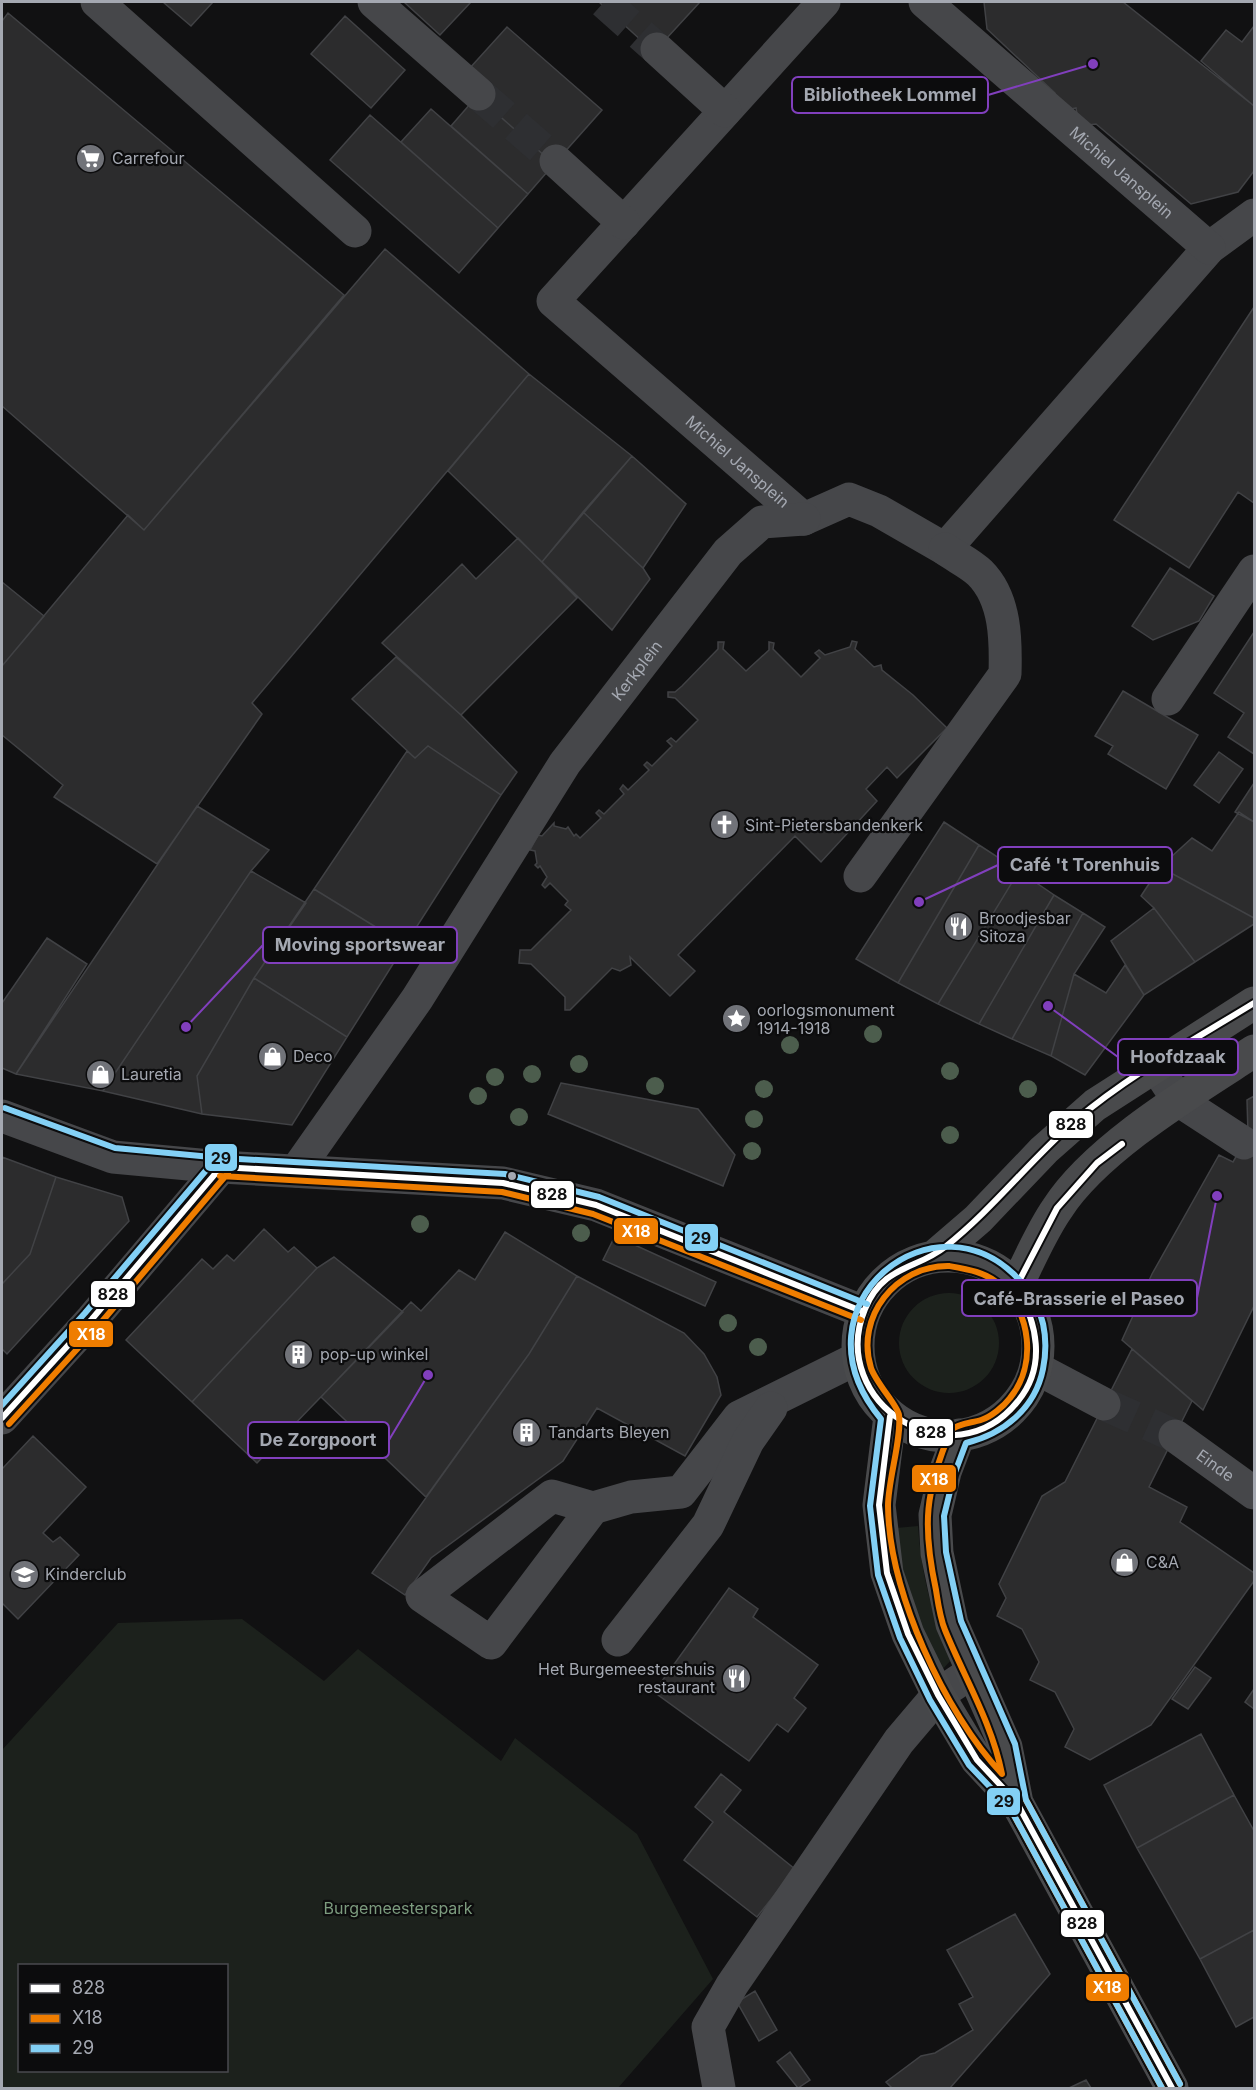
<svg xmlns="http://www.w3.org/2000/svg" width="1256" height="2090" viewBox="0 0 1256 2090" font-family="Inter,sans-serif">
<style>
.green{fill:#1c211c;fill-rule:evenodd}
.building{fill:#2c2c2d;stroke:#414245;stroke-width:1.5}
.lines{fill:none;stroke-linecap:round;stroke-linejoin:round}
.minor-tunnel{stroke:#2e2f32;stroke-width:33;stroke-dasharray:33 16;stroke-linecap:butt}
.minor{stroke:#46474a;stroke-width:33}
.major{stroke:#494a4c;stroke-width:33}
.bus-1-casing{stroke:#0c0c0d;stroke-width:10}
.bus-2-casing{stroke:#0c0c0d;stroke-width:10}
.bus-3-casing{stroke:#0c0c0d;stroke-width:10}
.bus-1{stroke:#fff;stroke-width:6}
.bus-2{stroke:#ef7d00;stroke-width:6}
.bus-3{stroke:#83d0f5;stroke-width:6}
.tree{fill:#4c5d4d}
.bus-dot{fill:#a4a8b1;stroke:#0c0c0d;stroke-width:2}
.labels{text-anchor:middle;stroke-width:4.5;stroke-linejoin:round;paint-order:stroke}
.poi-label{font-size:16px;fill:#a4a8b1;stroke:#0c0c0d;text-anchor:start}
.street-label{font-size:16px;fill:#a4a8b1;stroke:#0c0c0d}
.park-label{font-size:16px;fill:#7c9b7e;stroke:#0c0c0d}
.leader{fill:none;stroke:#813fbd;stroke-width:2}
.callout-dot{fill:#813fbd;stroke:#0c0c0d;stroke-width:2}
.callout{fill:#0c0c0d;stroke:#813fbd;stroke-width:2}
.callout-label{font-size:18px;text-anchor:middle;font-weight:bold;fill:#a4a8b1}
.line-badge{stroke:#0c0c0d;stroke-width:2}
.badge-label{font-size:16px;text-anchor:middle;font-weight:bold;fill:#fff}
.pale-badge-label{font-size:16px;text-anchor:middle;font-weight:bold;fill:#111}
</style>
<rect width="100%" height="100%" fill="#111112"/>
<path class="green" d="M899 1343a50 50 0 1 1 100 0a50 50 0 1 1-100 0Z
M 918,1526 C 921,1573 932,1617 951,1660 L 943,1669 L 934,1662 L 903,1572 L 896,1528 Z
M 242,1619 L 324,1681 L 358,1649 L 501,1761 L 515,1738 L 637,1834 L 713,1979 L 618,2088 L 2,2088 L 2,1750 L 118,1623 ZM 20,1966 L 226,1966 L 226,2070 L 20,2070 Z"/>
<path class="building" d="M 163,2 L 213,2 L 191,26 Z
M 404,2 L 471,2 L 440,35 Z
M 599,2 L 700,2 L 654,52 Z
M 984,2 L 1123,2 L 1254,106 L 1254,171 L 1238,192 L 1191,204 L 1096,124 L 1079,126 L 1076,108 L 1056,112 L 1055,93 L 987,29 Z
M 8,13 L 344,295 L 144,530 L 2,406 L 2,21 Z
M 345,16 L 405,70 L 371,108 L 311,54 Z
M 1254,26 L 1254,106 L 1201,61 L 1226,30 L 1242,42 Z
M 507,27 L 602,110 L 554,164 L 477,96 L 469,69 Z
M 477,96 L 554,164 L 528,194 L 451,126 Z
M 431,109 L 528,194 L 498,228 L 401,142 Z
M 370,115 L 498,228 L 459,273 L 330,160 Z
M 385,249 L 529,374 L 252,703 L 262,714 L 157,864 L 54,797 L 63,785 L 2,735 L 2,666 L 128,515 L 144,530 Z
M 1254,307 L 1254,503 L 1238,492 L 1189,568 L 1114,520 Z
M 529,374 L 632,456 L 542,562 L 448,471 Z
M 632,456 L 686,504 L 643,568 L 583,512 Z
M 583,512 L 643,568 L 650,579 L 612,630 L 542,562 Z
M 518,538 L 577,598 L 461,715 L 382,643 L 462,564 L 476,579 Z
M 1170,568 L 1214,596 L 1199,621 L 1153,640 L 1132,626 Z
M 2,582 L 44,616 L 2,666 Z
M 1254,632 L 1254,754 L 1228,737 L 1244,713 L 1214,693 Z
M 852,641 L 857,642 L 855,649 L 874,667 L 881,665 L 882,670 L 913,695 L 947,728 L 897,778 L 887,767 L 866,789 L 877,801 L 821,862 L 795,836 L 678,955 L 695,971 L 670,996 L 630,957 L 631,965 L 620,971 L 612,968 L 570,1010 L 565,1010 L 565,997 L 531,964 L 519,963 L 520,950 L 531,950 L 571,910 L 565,905 L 568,901 L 550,883 L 545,888 L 542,885 L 547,877 L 540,866 L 538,868 L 535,865 L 537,863 L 535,851 L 530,850 L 538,835 L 542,836 L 554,823 L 554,826 L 566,829 L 568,827 L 574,836 L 576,834 L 580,838 L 601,818 L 596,813 L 599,810 L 604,814 L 624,794 L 620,789 L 623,785 L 628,790 L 649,770 L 644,765 L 647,762 L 652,766 L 672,746 L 667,741 L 671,738 L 676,742 L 698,720 L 675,698 L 668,697 L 668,692 L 675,692 L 682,686 L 718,649 L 718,642 L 724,642 L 723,649 L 746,671 L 769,650 L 769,642 L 774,643 L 773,649 L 801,677 L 820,658 L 815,653 L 819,650 L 825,655 L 850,647 Z
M 396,657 L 461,715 L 517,772 L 501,795 L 428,746 L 415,758 L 352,699 Z
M 1123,691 L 1198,735 L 1166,789 L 1108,754 L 1113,746 L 1095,736 Z
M 428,746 L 501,795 L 405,945 L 314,889 L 407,751 L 415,758 Z
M 1219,752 L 1243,769 L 1219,803 L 1194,785 Z
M 1254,783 L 1254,822 L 1235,812 Z
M 197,806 L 269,850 L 251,871 L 103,1091 L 16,1074 Z
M 1239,812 L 1254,822 L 1254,918 L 1160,867 L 1192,838 L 1212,851 Z
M 944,822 L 979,845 L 898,983 L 856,959 Z
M 979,845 L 1019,871 L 938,1004 L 898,983 Z
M 1160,867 L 1254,918 L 1254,924 L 1195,962 L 1154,908 L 1141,896 Z
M 251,871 L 306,903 L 254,978 L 197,1076 L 202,1114 L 103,1091 Z
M 1019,871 L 1054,895 L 979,1024 L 938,1004 Z
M 314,889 L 405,945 L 347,1037 L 254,978 Z
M 1054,895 L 1083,913 L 1012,1039 L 979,1024 Z
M 1154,908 L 1195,962 L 1144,995 L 1111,941 Z
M 1083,913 L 1105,927 L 1074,974 L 1051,1056 L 1012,1039 Z
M 47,938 L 87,964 L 16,1074 L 2,1068 L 2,1003 Z
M 1125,965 L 1144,995 L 1085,1075 L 1051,1056 L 1074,974 L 1106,993 Z
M 254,978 L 347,1037 L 292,1125 L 202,1114 L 197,1076 Z
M 561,1083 L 698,1109 L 735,1155 L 723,1186 L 548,1114 Z
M 1254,1096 L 1254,1138 L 1248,1134 L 1247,1100 Z
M 1254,1138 L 1254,1306 L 1203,1410 L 1122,1340 L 1152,1274 L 1219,1155 L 1233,1162 L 1244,1143 Z
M 2,1157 L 56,1177 L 30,1254 L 2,1284 Z
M 56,1177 L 122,1197 L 129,1221 L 7,1354 L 2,1349 L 2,1284 L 30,1254 Z
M 264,1229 L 288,1252 L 294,1247 L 317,1268 L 192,1402 L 126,1340 L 202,1259 L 213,1269 L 227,1255 L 234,1261 Z
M 505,1232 L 577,1276 L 529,1354 L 426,1497 L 321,1397 L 411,1302 L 421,1311 L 459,1270 L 475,1280 Z
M 615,1236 L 716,1282 L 705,1306 L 603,1260 Z
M 334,1257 L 403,1312 L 257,1463 L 192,1402 L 317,1268 Z
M 577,1276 L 684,1333 L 704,1354 L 717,1377 L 721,1395 L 685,1456 L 597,1408 L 563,1461 L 431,1558 L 405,1595 L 372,1573 L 529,1354 Z
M 1132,1349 L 1192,1401 L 1149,1487 L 1187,1507 L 1180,1522 L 1254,1573 L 1254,1581 L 1151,1725 L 1090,1760 L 1065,1747 L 1074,1729 L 1055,1692 L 1030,1680 L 1039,1662 L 1022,1629 L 997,1616 L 1006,1598 L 999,1584 L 1042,1496 L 1065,1482 Z
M 33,1436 L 86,1487 L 43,1533 L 53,1542 L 60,1537 L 79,1555 L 18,1619 L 2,1603 L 2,1469 Z
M 729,1588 L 758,1609 L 753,1617 L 818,1665 L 794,1698 L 806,1708 L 788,1732 L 777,1724 L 749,1761 L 654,1692 Z
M 1195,1667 L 1211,1678 L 1188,1709 L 1172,1699 Z
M 1254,1689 L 1254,1709 L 1245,1702 Z
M 1201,1734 L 1234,1795 L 1137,1848 L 1104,1785 Z
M 721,1774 L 741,1790 L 724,1812 L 795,1869 L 757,1917 L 684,1860 L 713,1822 L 695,1807 Z
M 1234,1795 L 1254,1831 L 1254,1930 L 1200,1959 L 1137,1848 Z
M 1015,1914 L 1050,1974 L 950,2088 L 892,2088 L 886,2082 L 921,2056 L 935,2053 L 973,2030 L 959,2004 L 973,1997 L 947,1950 Z
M 1254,1930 L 1254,2017 L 1236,2027 L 1200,1959 Z
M 755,1991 L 777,2030 L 759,2041 L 737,2002 Z
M 790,2052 L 810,2080 L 798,2088 L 777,2062 Z
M 1086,2080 L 1091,2088 L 1069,2088 Z"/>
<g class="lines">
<path class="minor-tunnel" d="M 604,2 L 657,49
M 479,94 L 556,161
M 1104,1404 L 1175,1436"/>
<g class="minor">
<path d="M 97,2 L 355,231"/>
<path d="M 374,2 L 479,94"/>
<path id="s1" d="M 824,2 L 553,301 L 804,519 L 849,499 L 879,511 L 945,549 L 1209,248 L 1254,215"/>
<path id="s2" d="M 925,2 L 1209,248"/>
<path d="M 657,49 L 725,111"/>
<path d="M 556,161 L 624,223"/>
<path d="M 1168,699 L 1254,571"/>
<path d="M 860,876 L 1005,674 C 1006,641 1006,599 980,573 C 971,564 956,557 945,549"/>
<path d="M 1155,1065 L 1178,1100 L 1244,1143"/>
<path d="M 2,1116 L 113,1157 L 221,1167 L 503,1183 L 596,1205 L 864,1312"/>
<path id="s3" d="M 296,1171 L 417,999 L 565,763 L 728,552 L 762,522 L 804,519"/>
<path d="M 1036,1368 L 1104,1404"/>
<path d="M 2,1418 L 92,1319 L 221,1167"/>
<path id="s4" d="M 1175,1436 L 1254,1493"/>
<path d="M 593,1508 L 552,1496 L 422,1596 L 491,1643 L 593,1508 L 631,1497 L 681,1492 L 739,1417 L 858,1358"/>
<path d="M 618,1640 L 708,1525 L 748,1441 L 771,1408"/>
<path d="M 719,2088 L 708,2027 L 732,1985 L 899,1741 L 938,1695 L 972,1672"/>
</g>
<path class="major" d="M 935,1256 L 978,1219 L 1044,1150 L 1095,1105 L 1254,1003
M858 1346a90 90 0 1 1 180 0a90 90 0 1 1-180 0Z
M 1016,1287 C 1029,1261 1041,1232 1057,1209 C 1096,1148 1194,1090 1254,1051
M 890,1416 L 879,1505 L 887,1573 L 908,1634 L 938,1695 L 977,1760 L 1017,1803 L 1172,2088
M 959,1435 L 945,1472 L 935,1515 L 937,1553 L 952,1624 L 1006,1747 L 1017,1803"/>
<defs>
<path id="bus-1" d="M 221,1167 L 503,1183 L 596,1205 L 864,1312
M 1016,1287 C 1037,1322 1047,1366 1018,1401 C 953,1483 826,1403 865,1309 C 883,1265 916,1270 945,1247 C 993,1209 1030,1160 1076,1120 C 1130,1074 1194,1040 1254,1003
M 1016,1287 L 1057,1208 L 1097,1163 L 1122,1144
M 890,1416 L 879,1505 L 887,1573 L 908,1634 L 938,1695 L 977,1760 L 1017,1803 L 1172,2088
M 2,1418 L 92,1319 L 221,1167"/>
<path id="bus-2" d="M 220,1176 L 502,1192 L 593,1214 L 861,1320
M 949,1266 C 967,1269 986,1272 1000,1285 C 1031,1312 1037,1365 1010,1398 C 1004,1406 991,1417 981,1420 C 972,1423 959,1423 951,1430 C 925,1492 922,1525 936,1590 C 938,1603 940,1618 945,1630 C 964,1677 992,1723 1002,1774 C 944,1712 889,1591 888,1506 C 888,1480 902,1438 899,1415 C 898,1406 876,1383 871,1368 C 855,1317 896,1265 949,1266 Z
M 9,1424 L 99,1325 L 228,1173
M 1026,1800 L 1180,2084
M 1010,1808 L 1162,2088"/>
<path id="bus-3" d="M 5,1108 L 115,1148 L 222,1158 L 505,1174 L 599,1197 L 867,1304
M 2,1405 L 85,1313 L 214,1161
M 1162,2088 L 1010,1808 L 969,1765 L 930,1700 L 900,1638 L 878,1575 L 870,1506 L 881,1419 C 786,1305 938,1184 1023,1284 C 1044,1308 1049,1339 1043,1369 C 1035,1409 1003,1434 966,1443 L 954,1475 L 944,1516 L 946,1552 L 961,1621 L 1015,1744 L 1026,1800 L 1180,2084"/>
</defs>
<use href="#bus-1" class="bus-1-casing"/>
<use href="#bus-2" class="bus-2-casing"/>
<use href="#bus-3" class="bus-3-casing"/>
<use href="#bus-1" class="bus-1"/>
<use href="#bus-2" class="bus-2"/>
<use href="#bus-3" class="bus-3"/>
</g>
<g class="tree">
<circle cx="873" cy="1034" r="9"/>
<circle cx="790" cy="1045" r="9"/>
<circle cx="579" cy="1064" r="9"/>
<circle cx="950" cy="1071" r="9"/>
<circle cx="532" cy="1074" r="9"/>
<circle cx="495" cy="1077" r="9"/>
<circle cx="655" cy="1086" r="9"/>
<circle cx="764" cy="1089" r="9"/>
<circle cx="1028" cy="1089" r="9"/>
<circle cx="478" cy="1096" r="9"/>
<circle cx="519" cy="1117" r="9"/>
<circle cx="754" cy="1119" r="9"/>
<circle cx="950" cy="1135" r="9"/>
<circle cx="752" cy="1151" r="9"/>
<circle cx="420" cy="1224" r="9"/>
<circle cx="581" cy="1233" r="9"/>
<circle cx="728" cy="1323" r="9"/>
<circle cx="758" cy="1347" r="9"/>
</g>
<defs>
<symbol id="supermarket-disc" viewBox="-11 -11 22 22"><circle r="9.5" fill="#717379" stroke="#0c0c0d"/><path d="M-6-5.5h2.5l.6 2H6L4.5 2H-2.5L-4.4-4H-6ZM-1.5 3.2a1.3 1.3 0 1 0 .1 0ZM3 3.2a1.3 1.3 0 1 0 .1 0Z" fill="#fff"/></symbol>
<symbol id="church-disc" viewBox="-11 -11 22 22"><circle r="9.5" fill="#717379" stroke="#0c0c0d"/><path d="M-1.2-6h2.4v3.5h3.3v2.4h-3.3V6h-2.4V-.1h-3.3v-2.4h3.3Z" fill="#fff"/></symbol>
<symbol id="restaurant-disc" viewBox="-11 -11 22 22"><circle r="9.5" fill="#717379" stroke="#0c0c0d"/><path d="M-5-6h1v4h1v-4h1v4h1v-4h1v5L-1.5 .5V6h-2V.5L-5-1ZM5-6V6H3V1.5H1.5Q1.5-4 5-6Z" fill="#fff"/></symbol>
<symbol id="sight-disc" viewBox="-11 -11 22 22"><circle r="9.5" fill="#717379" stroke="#0c0c0d"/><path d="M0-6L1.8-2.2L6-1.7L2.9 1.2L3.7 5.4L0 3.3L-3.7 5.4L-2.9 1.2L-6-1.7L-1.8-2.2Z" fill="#fff"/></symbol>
<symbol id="shop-disc" viewBox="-11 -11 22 22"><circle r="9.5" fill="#717379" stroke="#0c0c0d"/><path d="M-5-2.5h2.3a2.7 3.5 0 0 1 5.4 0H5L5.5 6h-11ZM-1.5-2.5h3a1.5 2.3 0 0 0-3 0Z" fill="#fff"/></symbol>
<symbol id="building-disc" viewBox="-11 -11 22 22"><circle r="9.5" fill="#717379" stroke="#0c0c0d"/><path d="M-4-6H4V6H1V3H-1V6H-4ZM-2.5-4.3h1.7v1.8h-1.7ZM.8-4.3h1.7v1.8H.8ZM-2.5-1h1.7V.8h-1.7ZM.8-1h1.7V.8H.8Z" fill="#fff"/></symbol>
<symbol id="school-disc" viewBox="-11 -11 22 22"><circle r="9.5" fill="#717379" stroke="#0c0c0d"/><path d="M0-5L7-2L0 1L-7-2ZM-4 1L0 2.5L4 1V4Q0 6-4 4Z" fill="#fff"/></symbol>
</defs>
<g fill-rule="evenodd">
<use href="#supermarket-disc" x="74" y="142" width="33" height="33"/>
<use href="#church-disc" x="708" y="808" width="33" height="33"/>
<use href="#restaurant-disc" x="942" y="910" width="33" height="33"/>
<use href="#sight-disc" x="720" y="1002" width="33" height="33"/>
<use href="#shop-disc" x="256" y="1040" width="33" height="33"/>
<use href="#shop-disc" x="84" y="1058" width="33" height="33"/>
<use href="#building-disc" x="282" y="1338" width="33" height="33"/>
<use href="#building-disc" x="510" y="1416" width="33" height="33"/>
<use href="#shop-disc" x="1108" y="1546" width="33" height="33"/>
<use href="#school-disc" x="8" y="1558" width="33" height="33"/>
<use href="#restaurant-disc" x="720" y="1662" width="33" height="33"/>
</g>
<circle class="bus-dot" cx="512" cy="1176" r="5"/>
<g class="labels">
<g class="poi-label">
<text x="112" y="164">Carrefour</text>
<text x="745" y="831">Sint-Pietersbandenkerk</text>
<text x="979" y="924">Broodjesbar<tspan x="979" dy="18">Sitoza</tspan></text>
<text x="757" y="1016">oorlogsmonument<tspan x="757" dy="18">1914-1918</tspan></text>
<text x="293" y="1062">Deco</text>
<text x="121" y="1080">Lauretia</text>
<text x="320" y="1360">pop-up winkel</text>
<text x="548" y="1438">Tandarts Bleyen</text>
<text x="1146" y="1568">C&amp;A</text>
<text x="45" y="1580">Kinderclub</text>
<text x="715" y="1675" text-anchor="end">Het Burgemeestershuis<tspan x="715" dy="18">restaurant</tspan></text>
</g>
<g class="street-label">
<text dy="6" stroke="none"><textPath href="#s2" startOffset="260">Michiel Jansplein</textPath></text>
<text dy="6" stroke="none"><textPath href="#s1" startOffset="648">Michiel Jansplein</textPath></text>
<text dy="6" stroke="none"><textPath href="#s3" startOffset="606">Kerkplein</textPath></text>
<text dy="6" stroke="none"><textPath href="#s4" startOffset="50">Einde</textPath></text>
</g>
<g class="park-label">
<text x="398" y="1914">Burgemeesterspark</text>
</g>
</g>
<path class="leader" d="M1093 64L988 95M919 902L998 865M186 1027L263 945M1048 1006L1118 1057M1217 1196L1197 1298M428 1375L389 1440"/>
<g class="callout-dot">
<circle cx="1093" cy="64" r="6"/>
<circle cx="919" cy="902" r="6"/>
<circle cx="186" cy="1027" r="6"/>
<circle cx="1048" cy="1006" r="6"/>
<circle cx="1217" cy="1196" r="6"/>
<circle cx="428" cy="1375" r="6"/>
</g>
<g class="callout">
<rect x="792" y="77" width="196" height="36" rx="6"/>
<rect x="998" y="847" width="174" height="36" rx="6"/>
<rect x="263" y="927" width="194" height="36" rx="6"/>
<rect x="1118" y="1039" width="120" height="36" rx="6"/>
<rect x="962" y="1280" width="235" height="36" rx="6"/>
<rect x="248" y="1422" width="141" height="36" rx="6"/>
</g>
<g class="callout-label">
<text x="890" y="101">Bibliotheek Lommel</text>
<text x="1085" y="871">Café 't Torenhuis</text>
<text x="360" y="951">Moving sportswear</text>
<text x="1178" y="1063">Hoofdzaak</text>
<text x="1079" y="1305">Café-Brasserie el Paseo</text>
<text x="318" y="1446">De Zorgpoort</text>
</g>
<g class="line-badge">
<rect x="1048" y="1110" width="46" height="29" rx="6" fill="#fff"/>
<rect x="204" y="1143" width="34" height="29" rx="6" fill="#83d0f5"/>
<rect x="530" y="1180" width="45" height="29" rx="6" fill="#fff"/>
<rect x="613" y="1217" width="46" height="28" rx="6" fill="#ef7d00"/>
<rect x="684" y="1223" width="35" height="29" rx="6" fill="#83d0f5"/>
<rect x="90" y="1280" width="46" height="28" rx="6" fill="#fff"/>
<rect x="68" y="1320" width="46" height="28" rx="6" fill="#ef7d00"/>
<rect x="908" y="1418" width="46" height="29" rx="6" fill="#fff"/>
<rect x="911" y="1464" width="46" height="29" rx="6" fill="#ef7d00"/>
<rect x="986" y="1787" width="35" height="29" rx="6" fill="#83d0f5"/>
<rect x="1060" y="1909" width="45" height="29" rx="6" fill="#fff"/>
<rect x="1085" y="1973" width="45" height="29" rx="6" fill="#ef7d00"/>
</g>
<g class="badge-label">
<text x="636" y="1237">X18</text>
<text x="91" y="1340">X18</text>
<text x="934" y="1485">X18</text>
<text x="1107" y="1993">X18</text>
</g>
<g class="pale-badge-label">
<text x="1071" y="1130">828</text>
<text x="221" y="1164">29</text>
<text x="552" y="1200">828</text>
<text x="701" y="1244">29</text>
<text x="113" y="1300">828</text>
<text x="931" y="1438">828</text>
<text x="1004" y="1807">29</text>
<text x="1082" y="1929">828</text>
</g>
<rect width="1256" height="2090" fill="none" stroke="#a4a8b1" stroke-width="6"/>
<rect x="18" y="1964" width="210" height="108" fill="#0c0c0d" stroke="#494a4f" stroke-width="1.5"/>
<rect x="30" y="1984" width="30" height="9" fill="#ffffff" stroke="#494a4f" stroke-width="1.5"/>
<text x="72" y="1994" font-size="18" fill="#a4a8b1">828</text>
<rect x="30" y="2014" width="30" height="9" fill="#ef7d00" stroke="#494a4f" stroke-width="1.5"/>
<text x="72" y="2024" font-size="18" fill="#a4a8b1">X18</text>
<rect x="30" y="2044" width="30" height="9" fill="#83d0f5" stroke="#494a4f" stroke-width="1.5"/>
<text x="72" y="2054" font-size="18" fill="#a4a8b1">29</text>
</svg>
